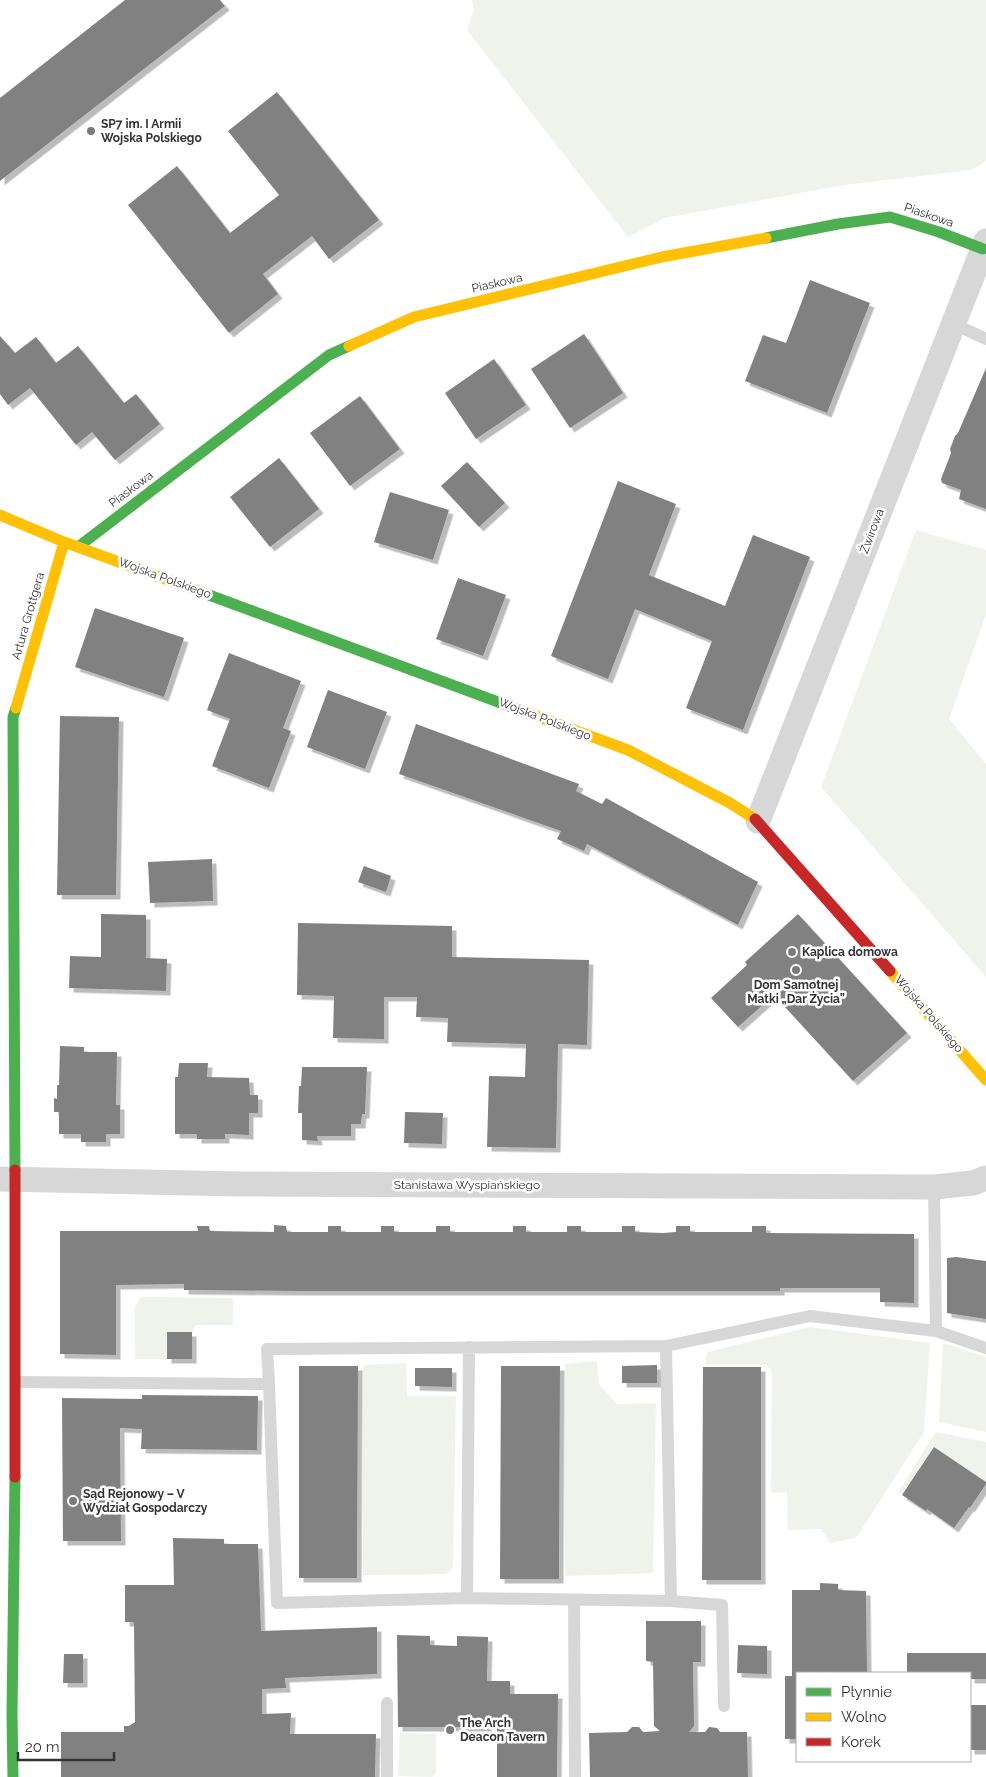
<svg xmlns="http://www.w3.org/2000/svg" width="986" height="1777" viewBox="0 0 986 1777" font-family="Raleway,sans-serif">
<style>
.green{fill:#f0f3ec}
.building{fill:#818181;filter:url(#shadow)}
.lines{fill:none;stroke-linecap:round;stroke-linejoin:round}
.lane{stroke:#d7d7d7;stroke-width:12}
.street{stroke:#d7d7d7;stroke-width:25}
.fast{stroke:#4caf50;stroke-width:11}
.slow{stroke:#ffc107;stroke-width:11}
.jam{stroke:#c62828;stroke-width:11}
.poi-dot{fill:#7a7a7a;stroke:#fff;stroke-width:2}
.labels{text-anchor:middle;stroke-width:5;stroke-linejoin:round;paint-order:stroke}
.poi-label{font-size:12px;font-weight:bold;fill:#333;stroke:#fff;text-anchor:start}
.street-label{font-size:12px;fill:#333;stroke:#fff}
</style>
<defs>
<filter id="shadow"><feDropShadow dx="4.5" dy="4.5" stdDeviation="0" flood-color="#0004"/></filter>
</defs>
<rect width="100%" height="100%" fill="#fff"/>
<path class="green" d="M 472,0 L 986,0 L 986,161 L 971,170 L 844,185 L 665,218 L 628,237 L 467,30 L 474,10 Z
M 916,530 L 986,550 L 986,615 L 949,719 L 986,764 L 986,977 L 821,787 Z
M 141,1297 L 233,1298 L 233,1325 L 196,1325 L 192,1332 L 168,1332 L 167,1359 L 135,1359 L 135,1306 Z
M 810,1327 L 930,1343 L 924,1432 L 856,1538 L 830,1543 L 821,1529 L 788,1530 L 787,1492 L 771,1493 L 772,1372 L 766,1365 L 705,1365 L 707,1352 Z
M 943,1343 L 986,1357 L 986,1432 L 939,1422 Z
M 597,1361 L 599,1384 L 617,1404 L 656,1403 L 653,1573 L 565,1576 L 565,1364 Z
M 406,1363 L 407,1396 L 456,1396 L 453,1568 L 446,1574 L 363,1575 L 363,1365 Z
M 936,1432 L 986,1442 L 986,1482 L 934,1447 L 904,1493 L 897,1494 Z
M 400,1733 L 436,1734 L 436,1772 L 432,1777 L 398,1776 Z"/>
<path class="building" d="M 125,0 L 220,0 L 225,6 L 0,181 L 0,98 Z
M 277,92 L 379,220 L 329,259 L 312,236 L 263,274 L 278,294 L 229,333 L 128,205 L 177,166 L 230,233 L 279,195 L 228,131 Z
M 810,280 L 870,303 L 827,413 L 745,381 L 763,335 L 786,343 Z
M 584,334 L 623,393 L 570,428 L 531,369 Z
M 0,336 L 15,353 L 36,337 L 56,363 L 78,346 L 124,403 L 136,394 L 160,424 L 115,460 L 92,432 L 76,445 L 30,388 L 8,405 L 0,394 Z
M 494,359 L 526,405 L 476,439 L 445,393 Z
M 986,368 L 986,509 L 959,499 L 961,490 L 942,483 L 941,479 L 951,453 L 950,449 L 955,436 L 958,433 Z
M 360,396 L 400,449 L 350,486 L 310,433 Z
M 279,458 L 319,509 L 270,547 L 230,497 Z
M 467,462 L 505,503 L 479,527 L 441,486 Z
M 618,481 L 676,504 L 649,575 L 725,606 L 753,535 L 810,557 L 743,730 L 686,708 L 712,641 L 635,609 L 608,679 L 551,656 Z
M 390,492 L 449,510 L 433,560 L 374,542 Z
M 458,578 L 506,595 L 483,656 L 436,639 Z
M 95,608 L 184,638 L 164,697 L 75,667 Z
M 229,653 L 301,681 L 283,728 L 291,731 L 269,788 L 212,766 L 230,719 L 207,710 Z
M 328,690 L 387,712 L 365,769 L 307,747 Z
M 60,716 L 119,717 L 116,895 L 57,895 Z
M 416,724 L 579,784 L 576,791 L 602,804 L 606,798 L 758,882 L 738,925 L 587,844 L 584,851 L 557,839 L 561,831 L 399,774 Z
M 212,859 L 213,901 L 150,903 L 148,862 Z
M 364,866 L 391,876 L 386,892 L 358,882 Z
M 101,914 L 146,915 L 146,958 L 167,959 L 166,991 L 69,988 L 70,956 L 101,957 Z
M 798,914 L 907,1033 L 853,1081 L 774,995 L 738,1027 L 711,998 L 747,965 L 745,962 Z
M 298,923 L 452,926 L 452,957 L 589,960 L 587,1045 L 558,1044 L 556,1148 L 487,1147 L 489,1076 L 525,1077 L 526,1044 L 447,1042 L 448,1018 L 416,1017 L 417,997 L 384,997 L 384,1039 L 333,1038 L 334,996 L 297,995 Z
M 60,1046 L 84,1047 L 84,1052 L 117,1052 L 116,1105 L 120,1105 L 120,1134 L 106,1134 L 106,1142 L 81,1142 L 81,1134 L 59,1134 L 59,1112 L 54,1112 L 54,1098 L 57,1099 L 57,1085 L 59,1085 Z
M 179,1063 L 208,1063 L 207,1077 L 249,1078 L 250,1095 L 258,1095 L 258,1113 L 249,1113 L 249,1135 L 225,1134 L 225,1139 L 197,1139 L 197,1134 L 175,1134 L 175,1077 L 178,1077 Z
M 302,1067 L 367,1067 L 365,1114 L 362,1114 L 361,1124 L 351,1124 L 351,1136 L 317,1136 L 318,1141 L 302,1140 L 302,1113 L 298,1113 L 299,1086 L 301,1086 Z
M 405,1112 L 443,1113 L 442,1144 L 404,1143 Z
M 274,1225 L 286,1226 L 287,1232 L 328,1232 L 328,1226 L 341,1226 L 341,1232 L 381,1232 L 381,1226 L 394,1226 L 394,1232 L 436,1232 L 436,1226 L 450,1226 L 450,1232 L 513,1232 L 513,1226 L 526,1226 L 526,1232 L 567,1232 L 567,1226 L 581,1226 L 581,1232 L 622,1232 L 622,1226 L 635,1226 L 635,1232 L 663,1233 L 676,1232 L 676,1226 L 690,1226 L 690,1232 L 752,1232 L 752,1226 L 766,1226 L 766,1233 L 914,1234 L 914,1303 L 880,1302 L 880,1288 L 780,1288 L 780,1291 L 298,1291 L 184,1290 L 184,1284 L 116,1285 L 116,1355 L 60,1354 L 60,1231 L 198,1231 L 197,1226 L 209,1226 L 210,1231 L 274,1232 Z
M 956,1257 L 986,1261 L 986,1319 L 947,1313 L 947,1258 Z
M 167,1332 L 192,1332 L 192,1359 L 167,1359 Z
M 657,1365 L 657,1383 L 622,1383 L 622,1366 Z
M 299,1366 L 358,1366 L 357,1578 L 299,1578 Z
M 501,1366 L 560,1366 L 559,1579 L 500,1579 Z
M 703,1367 L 761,1367 L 761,1580 L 702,1580 Z
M 415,1368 L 452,1368 L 452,1387 L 415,1386 Z
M 142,1395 L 258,1396 L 257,1450 L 141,1449 L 142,1429 L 120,1428 L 121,1541 L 63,1541 L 62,1398 L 142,1399 Z
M 934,1447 L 986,1482 L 986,1484 L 970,1508 L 969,1507 L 954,1528 L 927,1509 L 926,1511 L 902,1495 Z
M 173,1538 L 224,1539 L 224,1544 L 258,1544 L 261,1631 L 377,1627 L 377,1674 L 285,1678 L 286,1688 L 262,1689 L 262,1714 L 291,1713 L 290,1734 L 376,1734 L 375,1777 L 61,1777 L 61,1732 L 124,1732 L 124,1726 L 129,1726 L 135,1722 L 134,1622 L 125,1622 L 125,1585 L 174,1585 Z
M 820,1583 L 838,1584 L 838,1590 L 866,1591 L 867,1673 L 797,1673 L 797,1739 L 785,1739 L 785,1676 L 792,1676 L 792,1590 L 820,1590 Z
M 646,1621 L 701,1621 L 701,1662 L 693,1662 L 694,1726 L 689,1732 L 705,1732 L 709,1727 L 717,1728 L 720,1732 L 747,1732 L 748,1777 L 590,1777 L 589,1733 L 627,1732 L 632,1727 L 639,1727 L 643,1732 L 660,1731 L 654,1726 L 653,1662 L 646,1661 Z
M 397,1635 L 430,1636 L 430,1645 L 457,1646 L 457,1636 L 488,1637 L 487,1681 L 510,1681 L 510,1694 L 558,1694 L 557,1777 L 497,1777 L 497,1725 L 487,1725 L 487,1727 L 398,1727 Z
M 738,1645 L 767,1646 L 767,1674 L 737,1673 Z
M 907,1653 L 986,1653 L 986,1679 L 970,1679 L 970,1673 L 907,1673 Z
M 64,1654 L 83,1654 L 83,1683 L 63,1683 Z
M 970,1705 L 986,1705 L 986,1750 L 970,1750 Z"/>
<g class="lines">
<path class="lane" d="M 954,324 L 986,339
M 934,1187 L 936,1331
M 666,1346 L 671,1601
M 16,1382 L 269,1384 L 277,1603 L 467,1598 L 671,1601 L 722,1605 L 724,1706
M 269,1384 L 267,1349 L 666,1346 L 810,1316 L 936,1331 L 986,1348
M 467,1598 L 469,1347
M 574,1601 L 575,1777
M 387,1777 L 387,1703"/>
<path class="street" d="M 758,821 L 986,241
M 0,1179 L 240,1184 L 934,1187 L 973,1183 L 986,1178"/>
<path class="fast" d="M 766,238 L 838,224 L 890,217 L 939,232 L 983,249
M 78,547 L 329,355 L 349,346
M 201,592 L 528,713
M 15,1170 L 13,717 L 16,708
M 13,1777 L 12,1714 L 15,1477"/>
<path class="slow" d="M 349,346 L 414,317 L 662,257 L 766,238
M 0,515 L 64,542 L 201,592
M 16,708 L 64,542
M 528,713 L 628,750 L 730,803 L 755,819
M 890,971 L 986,1080"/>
<path class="jam" d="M 755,819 L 890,971
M 15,1477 L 15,1170"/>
</g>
<g class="poi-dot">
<circle cx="91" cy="131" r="5"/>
<circle cx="792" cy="952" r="5"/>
<circle cx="796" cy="970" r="5"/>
<circle cx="73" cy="1501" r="5"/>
<circle cx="450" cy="1730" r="5"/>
</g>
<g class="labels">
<g class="poi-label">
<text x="101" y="128">SP7 im. I Armii<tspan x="101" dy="14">Wojska Polskiego</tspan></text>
<text x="802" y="956">Kaplica domowa</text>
<text x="796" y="989" text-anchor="middle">Dom Samotnej<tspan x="796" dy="14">Matki „Dar Życia”</tspan></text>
<text x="83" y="1498">Sąd Rejonowy – V<tspan x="83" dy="14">Wydział Gospodarczy</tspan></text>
<text x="460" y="1727">The Arch<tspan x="460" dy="14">Deacon Tavern</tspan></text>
</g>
<g class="street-label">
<text transform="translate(929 215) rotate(19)" y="4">Piaskowa</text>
<text transform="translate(497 283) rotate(-13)" y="4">Piaskowa</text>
<text transform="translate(131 489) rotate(-37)" y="4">Piaskowa</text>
<text transform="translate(872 531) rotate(-69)" y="4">Żwirowa</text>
<text transform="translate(165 578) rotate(20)" y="4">Wojska Polskiego</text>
<text transform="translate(28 616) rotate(-74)" y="4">Artura Grottgera</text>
<text transform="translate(545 719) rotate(21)" y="4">Wojska Polskiego</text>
<text transform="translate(929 1014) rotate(49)" y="4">Wojska Polskiego</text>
<text x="467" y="1189">Stanisława Wyspiańskiego</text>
</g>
</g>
<rect x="796" y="1672" width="175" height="90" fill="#ffffff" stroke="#adadad"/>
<rect x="806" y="1688" width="25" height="8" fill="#4caf50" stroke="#adadad"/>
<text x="841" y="1697" font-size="15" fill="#333333">Płynnie</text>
<rect x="806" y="1713" width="25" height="8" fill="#ffc107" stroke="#adadad"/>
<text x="841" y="1722" font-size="15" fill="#333333">Wolno</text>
<rect x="806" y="1738" width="25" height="8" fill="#c62828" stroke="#adadad"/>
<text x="841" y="1747" font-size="15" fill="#333333">Korek</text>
<path d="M18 1752v8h96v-8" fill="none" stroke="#333333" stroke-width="2.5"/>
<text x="25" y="1752" font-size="15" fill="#333333" stroke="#ffffff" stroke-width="4" paint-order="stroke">20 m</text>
</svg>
